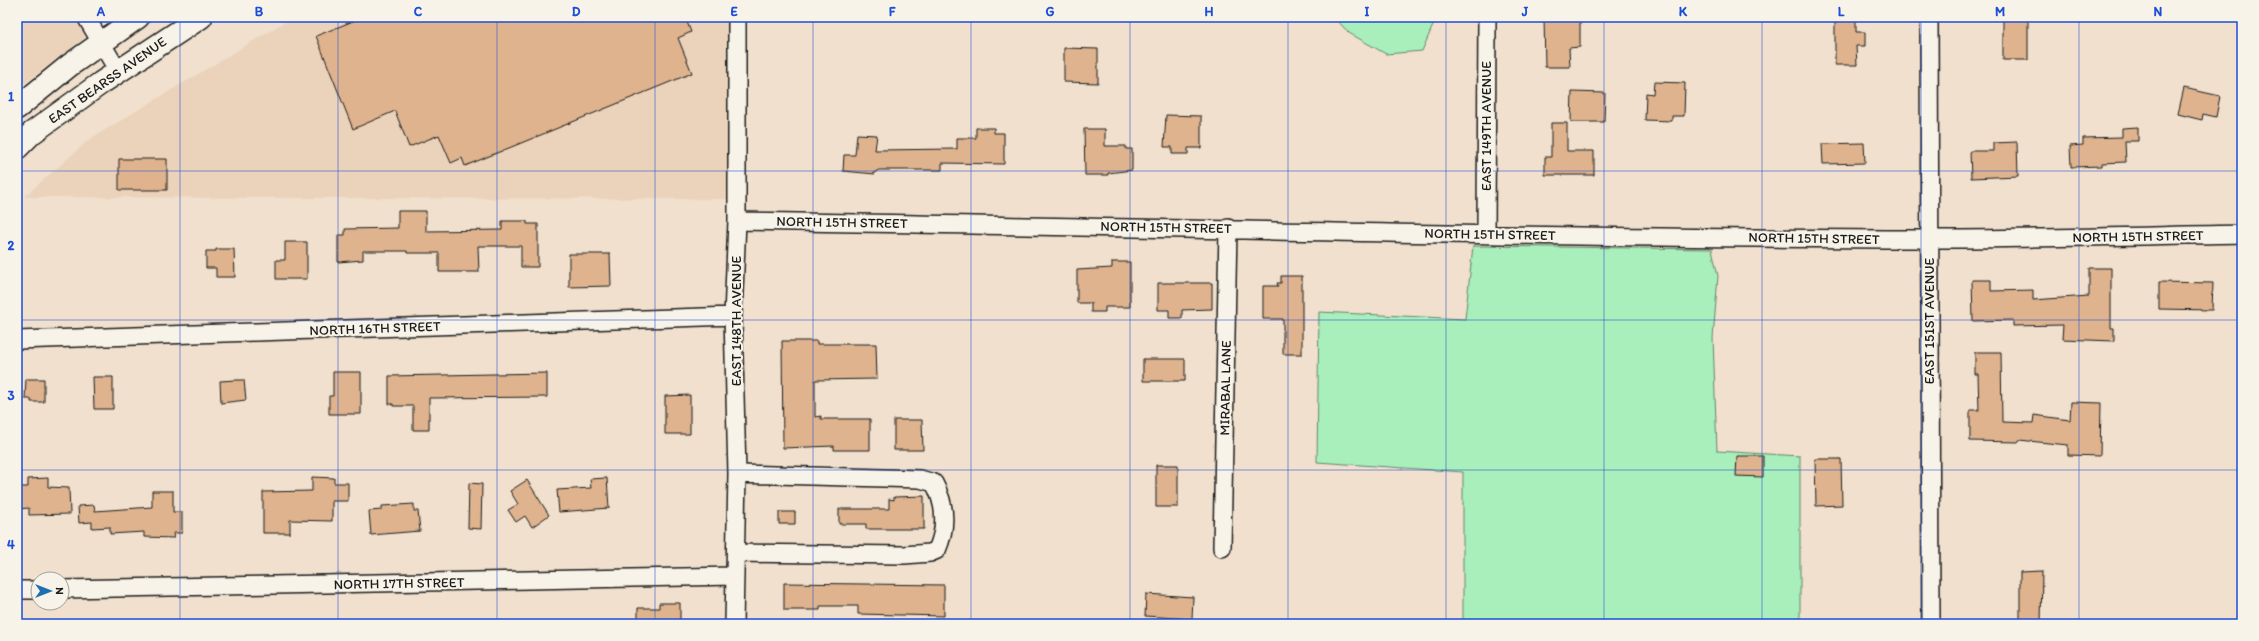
<svg xmlns="http://www.w3.org/2000/svg" width="2259" height="641" viewBox="0 0 2259 641" font-family="Itim,sans-serif">
<style>
.built{fill:#ebd2ba}
.green{fill:#a8efbb;stroke:#62866c}
.building{fill:#deb38e;stroke:#1c1c1c}
.lines{fill:none;stroke-linecap:round;stroke-linejoin:round}
.minor-casing{stroke:#1c1c1c;stroke-width:20}
.major-casing{stroke:#1c1c1c;stroke-width:25}
.minor{stroke:#f7f3e8;stroke-width:17}
.major{stroke:#f7f3e8;stroke-width:22}
.grid{fill:none;stroke:#1d4ed8;stroke-width:1;stroke-opacity:0.55}
.labels{text-anchor:middle;stroke-width:4;stroke-linejoin:round;paint-order:stroke}
.street-label{font-size:14px;fill:#1c1c1c;stroke:#f7f3e8}
.neatline{fill:none;stroke:#1d4ed8;stroke-width:1.5}
.grid-label{font-size:13px;text-anchor:middle;font-weight:bold;fill:#1d4ed8}
</style>
<rect width="100%" height="100%" fill="#f0e0cd"/>
<filter id="ink" filterUnits="userSpaceOnUse"><feTurbulence type="fractalNoise" baseFrequency=".025" numOctaves="2"/><feDisplacementMap in="SourceGraphic" scale="8" xChannelSelector="R" yChannelSelector="G"/><feConvolveMatrix kernelMatrix="1 2 1 2 8 2 1 2 1" color-interpolation-filters="sRGB"/></filter>
<g filter="url(#ink)">
<path class="built" d="M 17,17 L 75,17 L 86,37 L 17,89 Z
M 293,17 L 727,17 L 728,199 L 24,197 L 90,139 Z"/>
<path class="green" d="M 1334,17 L 1434,17 L 1434,23 L 1422,51 L 1386,54 L 1349,33 Z
M 1473,246 L 1712,249 L 1718,276 L 1713,338 L 1717,451 L 1800,456 L 1800,624 L 1463,624 L 1463,472 L 1317,462 L 1319,312 L 1465,319 Z"/>
<path class="building" d="M 363,17 L 685,17 L 691,32 L 678,38 L 692,73 L 465,166 L 462,158 L 451,163 L 439,135 L 409,147 L 395,111 L 353,129 L 316,36 Z
M 1544,17 L 1580,17 L 1580,47 L 1569,48 L 1570,67 L 1545,67 Z
M 2003,17 L 2028,17 L 2028,60 L 2003,60 Z
M 1835,19 L 1856,19 L 1856,32 L 1865,32 L 1865,46 L 1856,46 L 1857,65 L 1835,65 Z
M 1064,48 L 1098,49 L 1098,83 L 1064,82 Z
M 1654,82 L 1685,83 L 1684,116 L 1672,116 L 1672,121 L 1645,120 L 1646,93 L 1653,94 Z
M 2184,88 L 2220,96 L 2216,117 L 2203,114 L 2202,120 L 2178,114 Z
M 1572,92 L 1605,93 L 1604,122 L 1571,122 Z
M 1166,115 L 1201,116 L 1201,148 L 1188,148 L 1188,154 L 1172,154 L 1172,147 L 1164,147 Z
M 1551,123 L 1567,123 L 1567,151 L 1594,151 L 1594,175 L 1545,175 L 1545,157 L 1551,157 Z
M 2138,127 L 2138,141 L 2125,141 L 2126,162 L 2102,163 L 2102,166 L 2071,167 L 2070,146 L 2083,145 L 2083,138 L 2122,137 L 2122,128 Z
M 976,128 L 994,128 L 994,133 L 1004,133 L 1004,164 L 942,163 L 942,170 L 879,170 L 875,172 L 875,174 L 843,171 L 844,155 L 855,155 L 857,134 L 877,135 L 875,150 L 957,149 L 957,138 L 976,138 Z
M 1084,129 L 1105,129 L 1105,146 L 1126,146 L 1126,149 L 1132,149 L 1132,170 L 1108,173 L 1108,175 L 1085,175 Z
M 2017,142 L 2018,176 L 1971,178 L 1970,151 L 1993,151 L 1993,143 Z
M 1864,143 L 1865,163 L 1823,164 L 1822,144 Z
M 119,159 L 167,159 L 167,190 L 119,190 Z
M 398,211 L 426,211 L 426,231 L 502,230 L 502,221 L 527,221 L 527,224 L 538,224 L 538,267 L 521,267 L 521,246 L 478,246 L 479,272 L 439,272 L 439,253 L 407,253 L 407,251 L 363,251 L 363,260 L 338,262 L 338,235 L 345,235 L 345,229 L 398,228 Z
M 285,242 L 307,242 L 307,279 L 276,279 L 276,260 L 285,260 Z
M 216,249 L 234,249 L 235,277 L 216,277 L 216,268 L 206,268 L 206,251 L 216,251 Z
M 569,254 L 610,254 L 611,286 L 569,287 Z
M 1112,262 L 1130,262 L 1130,307 L 1105,307 L 1105,312 L 1091,312 L 1091,303 L 1077,303 L 1077,270 L 1112,268 Z
M 2089,268 L 2111,268 L 2111,328 L 2114,328 L 2114,341 L 2062,339 L 2063,325 L 2013,326 L 2013,320 L 1973,321 L 1972,280 L 1991,280 L 1991,291 L 2033,290 L 2033,300 L 2089,296 Z
M 1281,276 L 1302,276 L 1302,354 L 1283,354 L 1283,319 L 1263,319 L 1263,286 L 1278,286 L 1277,283 L 1281,283 Z
M 2159,282 L 2213,283 L 2212,310 L 2159,309 Z
M 1158,283 L 1212,283 L 1212,309 L 1182,310 L 1182,318 L 1169,318 L 1169,310 L 1158,310 Z
M 782,341 L 817,341 L 817,344 L 876,344 L 877,379 L 815,380 L 815,417 L 821,416 L 821,419 L 870,419 L 870,450 L 834,450 L 834,446 L 783,448 Z
M 1975,352 L 2001,352 L 2002,422 L 2033,423 L 2034,415 L 2070,420 L 2071,402 L 2101,403 L 2100,456 L 2068,455 L 2068,445 L 2019,440 L 2019,442 L 1970,441 L 1970,410 L 1979,410 L 1978,374 L 1975,374 Z
M 1143,359 L 1185,359 L 1185,381 L 1143,381 Z
M 333,372 L 361,372 L 361,414 L 329,414 L 329,396 L 333,396 Z
M 547,373 L 547,397 L 429,398 L 429,430 L 413,430 L 413,406 L 393,406 L 393,404 L 389,404 L 389,376 Z
M 93,377 L 113,377 L 113,409 L 94,409 Z
M 26,379 L 44,379 L 44,402 L 31,402 L 31,399 L 25,399 Z
M 236,380 L 244,380 L 246,400 L 221,403 L 220,381 Z
M 690,395 L 690,434 L 665,434 L 665,396 Z
M 894,420 L 922,420 L 923,450 L 894,450 Z
M 1737,456 L 1763,456 L 1763,477 L 1736,476 Z
M 1815,459 L 1841,459 L 1842,505 L 1816,506 Z
M 1156,465 L 1178,465 L 1178,507 L 1156,507 Z
M 312,477 L 334,478 L 334,483 L 348,483 L 348,501 L 332,501 L 332,521 L 290,520 L 290,533 L 263,533 L 263,492 L 312,491 Z
M 48,478 L 48,487 L 69,488 L 70,514 L 29,515 L 29,508 L 18,509 L 17,487 L 28,487 L 28,479 Z
M 607,478 L 609,508 L 559,512 L 557,490 L 591,488 L 590,479 Z
M 527,480 L 549,515 L 532,527 L 525,516 L 516,522 L 508,510 L 518,504 L 510,491 Z
M 469,483 L 482,484 L 481,529 L 468,528 Z
M 152,491 L 173,491 L 173,512 L 182,512 L 182,533 L 173,533 L 174,538 L 144,537 L 144,532 L 110,534 L 110,527 L 92,528 L 92,522 L 79,523 L 78,506 L 94,505 L 95,511 L 152,507 Z
M 924,496 L 924,529 L 866,529 L 866,524 L 839,524 L 839,509 L 889,509 L 889,499 L 894,500 L 894,497 Z
M 414,504 L 414,511 L 418,511 L 420,531 L 371,535 L 369,511 L 382,510 L 382,506 Z
M 779,512 L 795,512 L 795,524 L 779,524 Z
M 2042,571 L 2041,624 L 2020,624 L 2020,572 Z
M 784,583 L 944,585 L 944,616 L 858,614 L 858,606 L 820,606 L 820,610 L 784,610 Z
M 1146,594 L 1193,597 L 1192,619 L 1145,616 Z
M 659,603 L 680,603 L 680,624 L 638,624 L 638,608 L 659,608 Z"/>
<g class="lines">
<defs>
<path id="minor" d="M 86,17 L 118,71
M 1929,17 L 1931,624
M 737,221 C 1133,227 1529,238 1924,239 C 2030,239 2136,236 2242,234
M 1486,235 L 1487,17
M 17,340 L 733,316
M 1222,548 L 1228,228
M 736,553 L 904,555 L 930,553 L 937,550 C 947,527 946,505 934,483 L 920,479 L 737,474
M 62,589 L 735,576
M 17,590 L 38,590
M 734,624 L 737,474 L 733,316 L 737,221 L 737,17"/>
<path id="major" d="M 17,108 L 70,65 L 138,17
M 17,148 L 32,133 L 101,83 L 201,17"/>
</defs>
<use href="#minor" class="minor-casing"/>
<use href="#major" class="major-casing"/>
<use href="#minor" class="minor"/>
<use href="#major" class="major"/>
</g>
</g>
<path class="grid" d="M 180,17 L 180,624M 338,17 L 338,624M 497,17 L 497,624M 655,17 L 655,624M 813,17 L 813,624M 971,17 L 971,624M 1130,17 L 1130,624M 1288,17 L 1288,624M 1446,17 L 1446,624M 1604,17 L 1604,624M 1762,17 L 1762,624M 1921,17 L 1921,624M 2079,17 L 2079,624M 17,171 L 2242,171M 17,320 L 2242,320M 17,470 L 2242,470"/>
<g class="labels">
<g class="street-label">
<text transform="translate(107 80) rotate(-35)" y="5">EAST BEARSS AVENUE</text>
<text transform="translate(1486 126) rotate(-90)" y="5">EAST 149TH AVENUE</text>
<text transform="translate(842 222) rotate(1)" y="5">NORTH 15TH STREET</text>
<text transform="translate(1166 227) rotate(1)" y="5">NORTH 15TH STREET</text>
<text transform="translate(1490 234) rotate(1)" y="5">NORTH 15TH STREET</text>
<text transform="translate(2138 236) rotate(-1)" y="5">NORTH 15TH STREET</text>
<text transform="translate(1814 238) rotate(1)" y="5">NORTH 15TH STREET</text>
<text transform="translate(736 321) rotate(-90)" y="5">EAST 148TH AVENUE</text>
<text transform="translate(1929 321) rotate(-90)" y="5">EAST 151ST AVENUE</text>
<text transform="translate(375 328) rotate(-2)" y="5">NORTH 16TH STREET</text>
<text transform="translate(1225 388) rotate(-89)" y="5">MIRABAL LANE</text>
<text transform="translate(399 583) rotate(-1)" y="5">NORTH 17TH STREET</text>
</g>
</g>
<rect width="2259" height="641" fill="none" stroke="#f7f3e8" stroke-width="44"/>
<g transform="translate(50 591) rotate(90)"><circle r="19" fill="#f7f3e8" stroke="#9f9d96"/>
<path d="M0-3L7 15L0 10L-7 15Z" fill="#1f6fb2"/>
<text y="-6" font-size="11" font-weight="bold" text-anchor="middle" fill="#1c1c1c">N</text>
</g>
<rect x="22" y="22" width="2215" height="597" class="neatline"/>
<g class="grid-label">
<text x="101" y="16">A</text>
<text x="259" y="16">B</text>
<text x="418" y="16">C</text>
<text x="576" y="16">D</text>
<text x="734" y="16">E</text>
<text x="892" y="16">F</text>
<text x="1050" y="16">G</text>
<text x="1209" y="16">H</text>
<text x="1367" y="16">I</text>
<text x="1525" y="16">J</text>
<text x="1683" y="16">K</text>
<text x="1841" y="16">L</text>
<text x="2000" y="16">M</text>
<text x="2158" y="16">N</text>
<text x="11" y="101">1</text>
<text x="11" y="250">2</text>
<text x="11" y="400">3</text>
<text x="11" y="549">4</text>
</g>
</svg>
